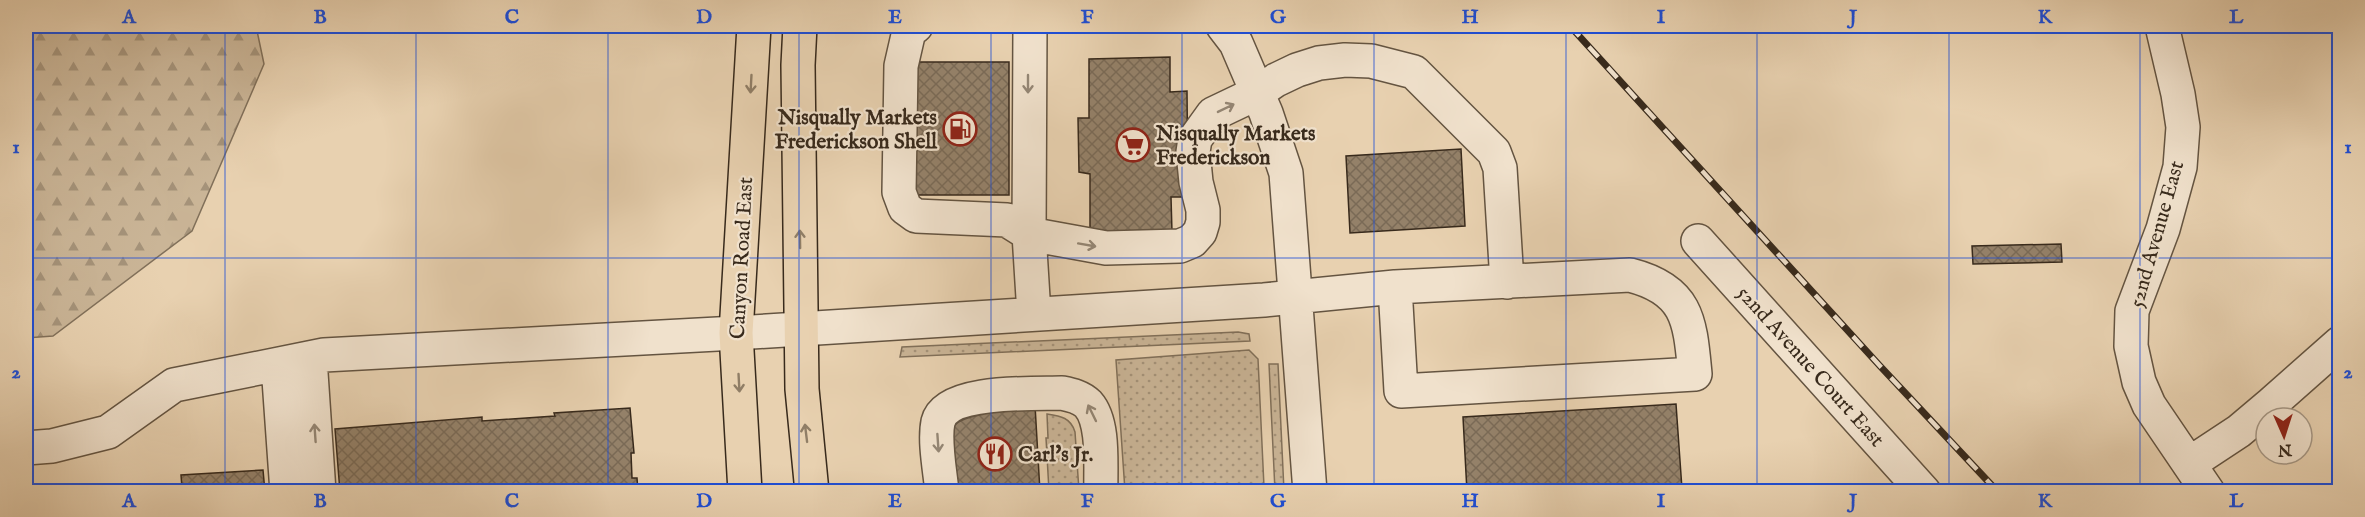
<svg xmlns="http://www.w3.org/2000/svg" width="2365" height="517" viewBox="0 0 2365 517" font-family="'IM FELL English',serif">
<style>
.grass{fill:url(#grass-dots);stroke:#81705a;stroke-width:1.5}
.forest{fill:url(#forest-firs);stroke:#81705a;stroke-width:1.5}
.building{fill:url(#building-cross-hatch);stroke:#382a1c;stroke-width:1.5}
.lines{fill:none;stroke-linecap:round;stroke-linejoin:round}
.minor-casing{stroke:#645441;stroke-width:36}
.major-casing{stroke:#382a1c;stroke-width:36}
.minor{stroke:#f0e1cc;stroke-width:33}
.major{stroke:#e8d1b0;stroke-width:33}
.rail-casing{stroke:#382a1c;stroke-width:7}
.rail{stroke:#f0e1cc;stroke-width:4.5;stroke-dasharray:14;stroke-linecap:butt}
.oneway{stroke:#907e66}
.oneway2{stroke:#948674}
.grid{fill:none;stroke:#1d4ed8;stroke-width:1.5;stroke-opacity:0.55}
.labels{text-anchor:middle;stroke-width:4.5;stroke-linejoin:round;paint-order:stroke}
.poi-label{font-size:21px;font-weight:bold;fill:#382a1c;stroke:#f0e1cc;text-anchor:start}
.street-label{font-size:21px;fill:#382a1c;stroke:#f0e1cc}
.neatline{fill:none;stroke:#1d4ed8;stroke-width:2}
.grid-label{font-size:20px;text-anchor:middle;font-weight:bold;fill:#1d4ed8}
</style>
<defs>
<pattern id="grass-dots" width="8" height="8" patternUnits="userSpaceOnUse" patternTransform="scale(1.5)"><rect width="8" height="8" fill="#cab597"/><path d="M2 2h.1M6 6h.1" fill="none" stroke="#a5937a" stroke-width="1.8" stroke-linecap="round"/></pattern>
<pattern id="forest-firs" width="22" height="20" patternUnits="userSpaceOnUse" patternTransform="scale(1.5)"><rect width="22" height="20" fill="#cab597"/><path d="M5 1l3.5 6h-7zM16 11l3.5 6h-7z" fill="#a5937a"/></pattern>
<pattern id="building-cross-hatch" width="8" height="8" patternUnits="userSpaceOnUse" patternTransform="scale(1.5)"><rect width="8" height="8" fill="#948169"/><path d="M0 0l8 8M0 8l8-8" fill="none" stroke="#7a6a56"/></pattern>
</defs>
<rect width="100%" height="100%" fill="#e8d1b0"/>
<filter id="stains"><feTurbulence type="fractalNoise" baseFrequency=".00333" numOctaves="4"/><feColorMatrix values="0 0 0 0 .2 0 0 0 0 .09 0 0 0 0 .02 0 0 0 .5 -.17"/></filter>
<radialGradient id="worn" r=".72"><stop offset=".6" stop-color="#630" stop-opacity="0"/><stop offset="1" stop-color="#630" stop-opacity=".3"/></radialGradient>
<path class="grass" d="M 1238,332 L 1249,334 L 1250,341 L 900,357 L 902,347 Z
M 1249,350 L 1258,359 L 1264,487 L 1125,491 L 1116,360 Z
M 1269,364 L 1278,364 L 1284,491 L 1275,491 Z
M 1047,414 C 1061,416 1071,418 1075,432 L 1079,491 L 1049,491 L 1046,438 L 1048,438 Z"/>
<path class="forest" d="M 26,26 L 256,26 L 264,64 L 192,231 L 53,336 L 26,338 Z"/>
<path class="building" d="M 1170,57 L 1170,92 L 1187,91 L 1188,197 L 1171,197 L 1172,232 L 1090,232 L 1090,174 L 1079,172 L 1078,118 L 1089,118 L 1089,59 Z
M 910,62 L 1009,62 L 1009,195 L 910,195 Z
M 1461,149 L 1465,226 L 1350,233 L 1346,156 Z
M 2061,244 L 2062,262 L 1973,264 L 1972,246 Z
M 1676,404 L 1682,489 L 1633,492 L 1467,492 L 1463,417 Z
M 1035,405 L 1040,492 L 955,492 L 951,417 L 974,409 Z
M 630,408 L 634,453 L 631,453 L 632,478 L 637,478 L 638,492 L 340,492 L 335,429 L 482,417 L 482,421 L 555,416 L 554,413 Z
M 263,470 L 265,492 L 133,492 L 182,488 L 181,475 Z
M 103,486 L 104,492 L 34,492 Z"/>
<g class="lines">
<defs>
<path id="minor" d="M 916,26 L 909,31 L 901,66 L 899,192 L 905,208 L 916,216 L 1007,220 L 1029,234 L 1106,248 L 1180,246 L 1192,241 L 1200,232 L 1203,222 L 1203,210 L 1196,182 L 1193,152 L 1195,139 L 1213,114 L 1257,93 L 1276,80 L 1297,70 L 1319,63 L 1345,60 L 1371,61 L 1414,72 L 1494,152 L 1500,168 L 1507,282
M 1030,26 L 1029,234 L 1034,314
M 1223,26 L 1236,43 L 1266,113 L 1286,173 L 1310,492
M 2162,26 L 2178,94 L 2183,127 L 2180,167 L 2163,229 L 2132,311 L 2131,346 L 2139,382 L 2149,405 L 2208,492
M 1698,241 L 1924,492
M 310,358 L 319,492
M 278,365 L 287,492
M 26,448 L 52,446 L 108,432 L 174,385 L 324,355 L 736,333 L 1264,300 L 1395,287 L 1630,275 C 1689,290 1690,322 1695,374 L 1401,391 L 1395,287
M 2189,464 L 2239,431 L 2271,404 L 2340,343
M 942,492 C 940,471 934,441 938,422 C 946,389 1035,394 1062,393 C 1072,395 1081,397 1088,404 C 1105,423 1100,467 1101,492"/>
<path id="major" d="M 800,26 L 798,65 L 802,389 L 812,492
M 745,492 L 736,333 L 754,26"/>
</defs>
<use href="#minor" class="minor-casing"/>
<use href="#major" class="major-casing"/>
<use href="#minor" class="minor"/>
<use href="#major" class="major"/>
<defs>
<path id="rail" d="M 1570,26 L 1880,366 L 1998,492"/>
</defs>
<use href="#rail" class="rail-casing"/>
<use href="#rail" class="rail"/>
</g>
<defs><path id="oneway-shaft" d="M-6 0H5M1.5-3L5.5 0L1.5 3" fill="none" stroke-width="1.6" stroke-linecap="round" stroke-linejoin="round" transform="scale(1.5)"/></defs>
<g class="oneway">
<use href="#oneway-shaft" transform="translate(751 84) rotate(93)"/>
<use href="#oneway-shaft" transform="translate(800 239) rotate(-91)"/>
<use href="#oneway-shaft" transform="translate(739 383) rotate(87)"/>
<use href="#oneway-shaft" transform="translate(806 433) rotate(-97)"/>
</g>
<g class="oneway2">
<use href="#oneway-shaft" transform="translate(1028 84) rotate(90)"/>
<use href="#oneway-shaft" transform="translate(1226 108) rotate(-26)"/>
<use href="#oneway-shaft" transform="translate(1087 245) rotate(10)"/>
<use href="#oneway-shaft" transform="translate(1092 413) rotate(-116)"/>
<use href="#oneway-shaft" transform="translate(315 433) rotate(-94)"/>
<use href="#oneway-shaft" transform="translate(938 443) rotate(86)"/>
</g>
<path class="grid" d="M 225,26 L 225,492M 416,26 L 416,492M 608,26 L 608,492M 799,26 L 799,492M 991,26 L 991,492M 1182,26 L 1182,492M 1374,26 L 1374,492M 1566,26 L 1566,492M 1757,26 L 1757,492M 1949,26 L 1949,492M 2140,26 L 2140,492M 26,258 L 2340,258"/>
<defs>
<symbol id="fuel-ring" viewBox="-11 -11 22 22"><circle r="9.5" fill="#f0e1cc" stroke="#8f2418" stroke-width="1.5"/><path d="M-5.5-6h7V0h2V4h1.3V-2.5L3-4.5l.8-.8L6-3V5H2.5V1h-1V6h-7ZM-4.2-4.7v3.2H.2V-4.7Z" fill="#8f2418"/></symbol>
<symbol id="supermarket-ring" viewBox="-11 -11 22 22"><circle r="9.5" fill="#f0e1cc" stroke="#8f2418" stroke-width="1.5"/><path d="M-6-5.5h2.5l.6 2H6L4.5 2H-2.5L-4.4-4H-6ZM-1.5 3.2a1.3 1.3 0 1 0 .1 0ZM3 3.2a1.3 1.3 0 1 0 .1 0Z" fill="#8f2418"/></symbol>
<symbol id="restaurant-ring" viewBox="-11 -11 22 22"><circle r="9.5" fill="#f0e1cc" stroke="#8f2418" stroke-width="1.5"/><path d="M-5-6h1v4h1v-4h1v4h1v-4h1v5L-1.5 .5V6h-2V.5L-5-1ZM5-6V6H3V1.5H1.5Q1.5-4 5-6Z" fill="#8f2418"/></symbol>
</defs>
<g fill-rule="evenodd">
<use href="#fuel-ring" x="941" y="110" width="38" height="38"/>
<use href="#supermarket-ring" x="1114" y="126" width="38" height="38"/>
<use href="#restaurant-ring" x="976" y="435" width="38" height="38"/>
</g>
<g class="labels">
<g class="poi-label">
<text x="937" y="124" text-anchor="end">Nisqually Markets<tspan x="937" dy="24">Frederickson Shell</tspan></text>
<text x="1156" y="140">Nisqually Markets<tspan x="1156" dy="24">Frederickson</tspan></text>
<text x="1018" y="461">Carl's Jr.</text>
</g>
<g class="street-label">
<text transform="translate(2156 234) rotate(-74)" y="7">52nd Avenue East</text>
<text transform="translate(741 258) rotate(-87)" y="7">Canyon Road East</text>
<text transform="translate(1811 366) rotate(48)" y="7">52nd Avenue Court East</text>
</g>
</g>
<rect width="2365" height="517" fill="none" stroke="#e8d1b0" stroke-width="66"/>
<g transform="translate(2284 436) rotate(177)"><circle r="28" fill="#f0e1cc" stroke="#a69886" stroke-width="1.5"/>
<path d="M0-4.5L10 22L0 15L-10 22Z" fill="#8f2418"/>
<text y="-9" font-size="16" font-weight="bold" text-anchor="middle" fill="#382a1c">N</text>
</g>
<rect x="33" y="33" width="2299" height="451" class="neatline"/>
<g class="grid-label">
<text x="129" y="23">A</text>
<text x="320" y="23">B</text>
<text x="512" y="23">C</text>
<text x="704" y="23">D</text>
<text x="895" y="23">E</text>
<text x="1087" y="23">F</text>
<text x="1278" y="23">G</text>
<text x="1470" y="23">H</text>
<text x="1661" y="23">I</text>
<text x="1853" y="23">J</text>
<text x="2045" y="23">K</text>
<text x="2236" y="23">L</text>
<text x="16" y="153">1</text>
<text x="2348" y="153">1</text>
<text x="16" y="378">2</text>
<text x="2348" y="378">2</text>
<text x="129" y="507">A</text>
<text x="320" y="507">B</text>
<text x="512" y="507">C</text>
<text x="704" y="507">D</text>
<text x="895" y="507">E</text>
<text x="1087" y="507">F</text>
<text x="1278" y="507">G</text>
<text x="1470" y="507">H</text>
<text x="1661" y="507">I</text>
<text x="1853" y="507">J</text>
<text x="2045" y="507">K</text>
<text x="2236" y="507">L</text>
</g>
<rect width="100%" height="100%" filter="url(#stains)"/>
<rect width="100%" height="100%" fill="url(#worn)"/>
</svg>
